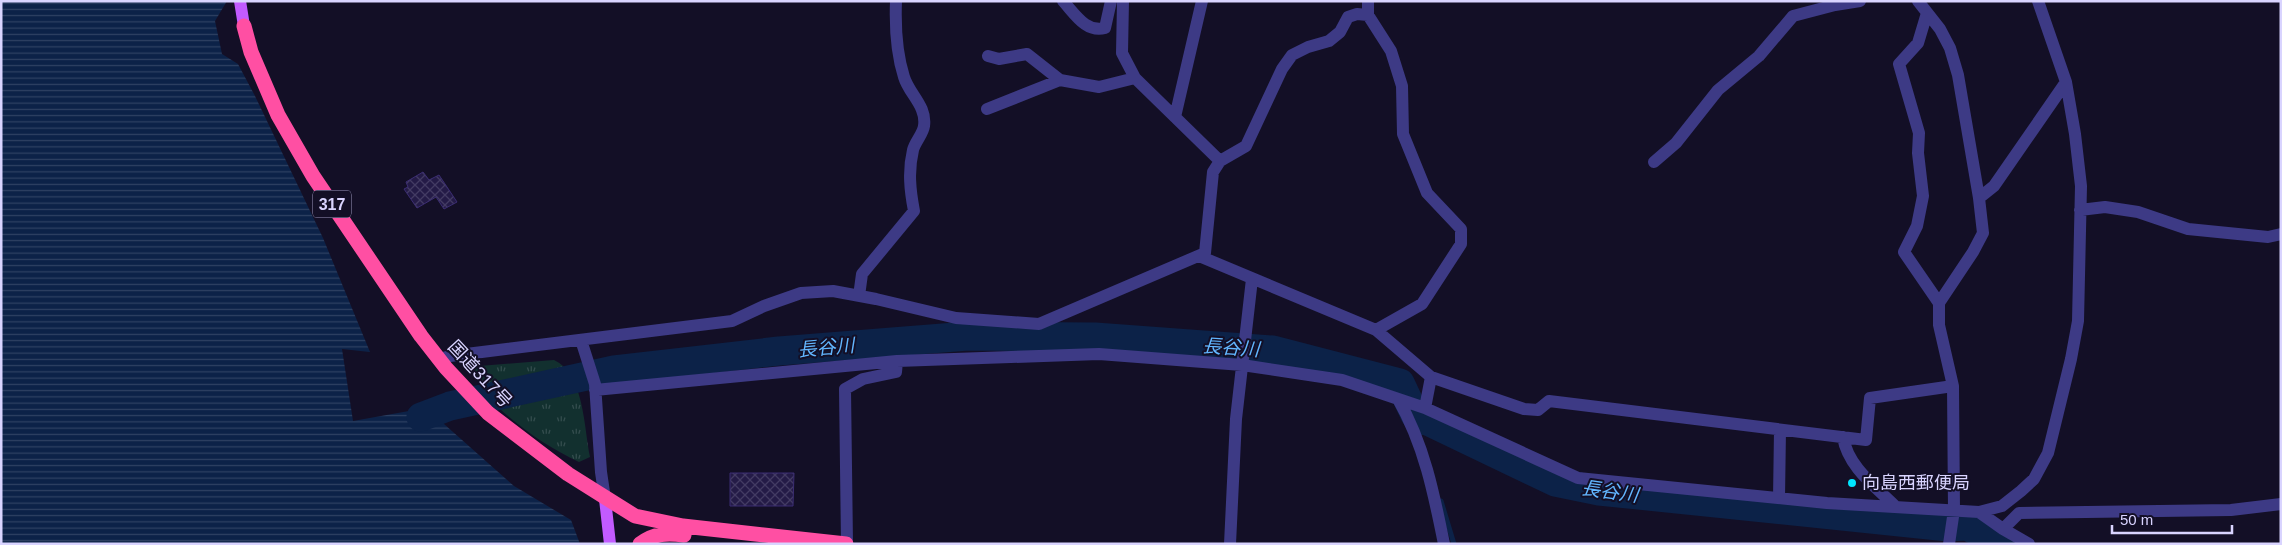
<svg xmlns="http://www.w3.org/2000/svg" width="2282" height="545" viewBox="0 0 2282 545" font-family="Arial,'Noto Sans JP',sans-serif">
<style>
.grass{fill:url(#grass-tufts)}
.water{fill:url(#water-rules)}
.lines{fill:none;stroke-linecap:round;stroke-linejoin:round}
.stream{stroke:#0c2248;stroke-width:5}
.river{stroke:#0c2248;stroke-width:29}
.building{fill:url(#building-cross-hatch);stroke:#3b2d73}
.minor{stroke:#3d3a85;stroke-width:12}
.major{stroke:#c25bff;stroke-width:12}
.highway{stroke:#ff4fa3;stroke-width:15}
.poi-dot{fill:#00e5ff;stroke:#130f26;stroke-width:2}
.labels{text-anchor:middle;stroke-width:4;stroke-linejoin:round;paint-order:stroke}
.shield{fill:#130f26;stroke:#9e99be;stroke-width:1}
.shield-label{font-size:16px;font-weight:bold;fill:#d9d4ff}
.street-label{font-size:18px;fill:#d9d4ff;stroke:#130f26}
.poi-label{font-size:18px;fill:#d9d4ff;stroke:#130f26;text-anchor:start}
.water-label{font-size:19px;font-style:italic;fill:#62b6ff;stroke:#130f26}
</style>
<defs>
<pattern id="grass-tufts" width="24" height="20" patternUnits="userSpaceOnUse" patternTransform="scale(1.25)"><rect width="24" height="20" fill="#12302f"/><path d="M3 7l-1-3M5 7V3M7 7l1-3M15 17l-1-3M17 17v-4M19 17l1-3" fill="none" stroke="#344d4e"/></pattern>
<pattern id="water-rules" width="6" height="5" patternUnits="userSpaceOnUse" patternTransform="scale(1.25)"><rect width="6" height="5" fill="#0c2248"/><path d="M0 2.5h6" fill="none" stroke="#2f4163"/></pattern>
<pattern id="building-cross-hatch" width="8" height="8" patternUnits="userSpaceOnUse" patternTransform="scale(1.25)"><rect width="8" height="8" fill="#241b47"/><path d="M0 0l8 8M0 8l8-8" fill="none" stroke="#433b63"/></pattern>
</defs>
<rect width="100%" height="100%" fill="#130f26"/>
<path class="grass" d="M 554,360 C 584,373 584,428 590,457 L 579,462 C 551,449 521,429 498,407 C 487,395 477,380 467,367 Z"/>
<path class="water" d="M 1,1 L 227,1 L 215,21 L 222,54 L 238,64 L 255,96 L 323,238 L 370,352 L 342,349 L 353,421 L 437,406 L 444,424 L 514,486 L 571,520 L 580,544 L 1,544 Z"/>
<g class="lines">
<path class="stream" d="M 1415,415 L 1421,433
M 1441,501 L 1454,544"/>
<path class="river" d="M 421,417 L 450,406 L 614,370 L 779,351 L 968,336 L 1095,337 L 1273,350 L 1400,383 L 1415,415 L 1555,482 L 1599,491 L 1948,527 L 1967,526 L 2001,544"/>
</g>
<path class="building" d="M 423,172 L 429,180 L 439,175 L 457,202 L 444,209 L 436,197 L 417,208 L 404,189 L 408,187 L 406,182 Z
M 730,473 L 794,473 L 793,506 L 730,506 Z"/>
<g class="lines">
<path class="minor" d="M 1063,1 C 1075,14 1086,33 1105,28 L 1111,1
M 1123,1 L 1122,53 L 1135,78 L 1220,161
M 1368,1 L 1368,15 L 1391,51 L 1402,86 L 1403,134 L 1427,193 L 1461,229 L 1461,244 L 1422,304 L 1376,330
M 1918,1 L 1940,29 L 1950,48 L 1958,75 L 1979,198 L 1983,233 L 1973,252 L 1939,303
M 1927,13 L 1918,43 L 1899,64 L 1919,133 L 1918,153 L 1923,196 L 1917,226 L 1904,252 L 1939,303 L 1939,325 L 1953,386 L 1954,510 L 1949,544
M 988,56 L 999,59 L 1027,54 L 1060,80
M 987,109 L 1060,80 L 1099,87 L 1135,78
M 1175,117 L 1202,1
M 1654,162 L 1676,143 L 1718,90 L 1759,56 L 1793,16 L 1835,5 L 1860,1
M 1979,198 L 1994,186 L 2066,82
M 2080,210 L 2105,207 L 2138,212 L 2188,229 L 2268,237 L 2281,234
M 1199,256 L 1376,330 L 1431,377 L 1425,408
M 859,296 L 862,274 L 914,211 C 910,190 908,171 913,150 C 915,142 923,134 924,126 C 927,106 909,94 904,77 C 896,52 895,27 896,1
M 581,340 L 595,384 L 601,472 L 605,499
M 440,359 L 450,356 L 732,321 L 764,306 L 801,293 L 833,291 L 876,299 L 956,318 L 1039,324 L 1205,253 L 1213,172 L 1220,161 L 1246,146 L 1282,69 L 1292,55 L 1308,47 L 1329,41 L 1340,32 L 1348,17 L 1357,14 L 1368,15
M 1431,377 L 1524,409 L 1538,410 L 1549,401 L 1866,440 L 1870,398 L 1953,386
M 595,390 L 897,361 L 1099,354 L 1242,365 L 1342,380 L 1425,408 L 1578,478 L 1827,503 L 1979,512 L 2002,506 L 2021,491 L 2034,479 L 2048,453 L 2071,359 L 2078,321 L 2081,186 L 2075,134 L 2066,82 L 2038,1
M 1398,399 C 1424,444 1434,494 1444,544
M 1843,437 C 1848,467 1875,486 1896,507
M 1779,498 L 1780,430
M 1979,512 L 2003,529 L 2029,544
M 2003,529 L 2019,513 L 2231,510 L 2281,504
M 847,544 L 845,389 L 863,379 L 896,372 L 897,361
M 1230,544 L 1236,419 L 1252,279"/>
<path class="major" d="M 240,1 L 244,26
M 605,499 L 610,544"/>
<path class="highway" d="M 244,26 L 251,52 L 278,115 L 313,176 L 421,336 L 446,368 L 488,413 L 568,474 L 635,516 L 683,526 L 846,544
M 640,544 C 654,533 667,533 684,535"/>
</g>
<circle class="poi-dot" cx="1852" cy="483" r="5"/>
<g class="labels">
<rect class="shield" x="313" y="190.5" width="38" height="27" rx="4"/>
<g class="shield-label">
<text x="332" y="210">317</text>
</g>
<g class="street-label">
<text transform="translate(480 374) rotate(47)" y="6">国道317号</text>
</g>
<g class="poi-label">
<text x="1862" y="489">向島西郵便局</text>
</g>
<g class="water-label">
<text transform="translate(826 347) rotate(-5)" y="7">長谷川</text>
<text transform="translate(1231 347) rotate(4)" y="7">長谷川</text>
<text transform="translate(1610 491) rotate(8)" y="7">長谷川</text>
</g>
</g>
<rect width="2282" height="545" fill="none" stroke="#d9d4ff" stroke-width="5"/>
<path d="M2112 525v8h120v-8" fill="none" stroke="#d9d4ff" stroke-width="2.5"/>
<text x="2120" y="525" font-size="15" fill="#d9d4ff" stroke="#130f26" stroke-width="4" paint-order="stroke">50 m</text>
</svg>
